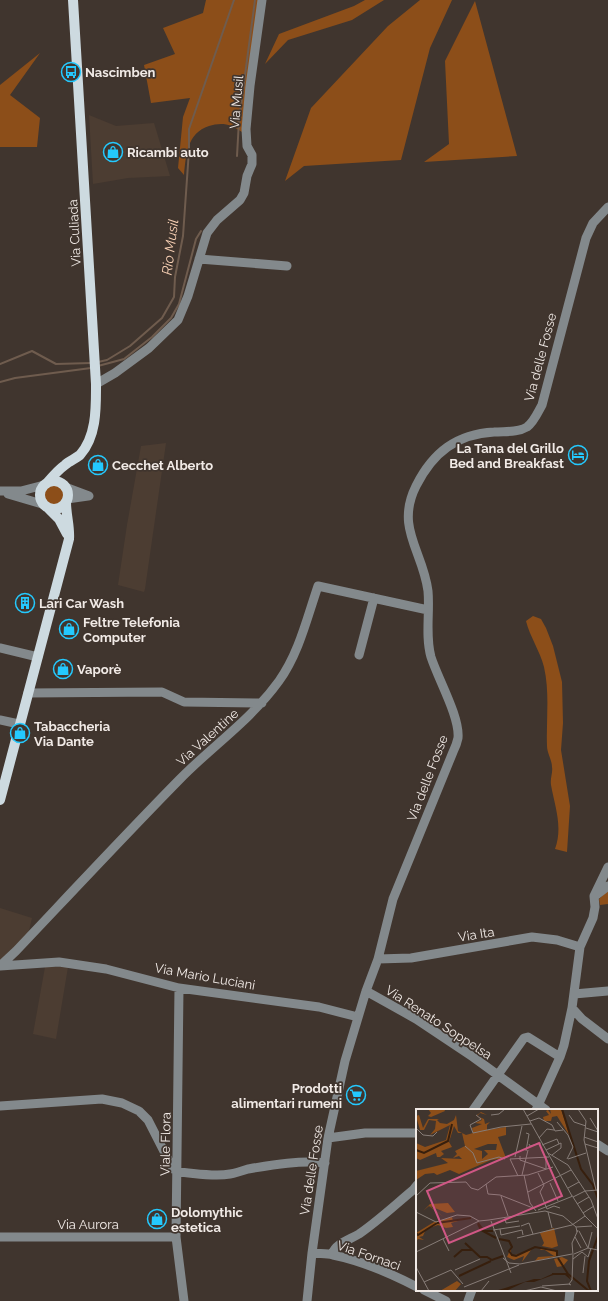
<svg xmlns="http://www.w3.org/2000/svg" width="608" height="1301" viewBox="0 0 608 1301" font-family="Raleway,sans-serif">
<style>
.built{fill:#4c3d32}
.green{fill:#8c4e19}
.lines{fill:none;stroke-linecap:round;stroke-linejoin:round}
.stream{stroke:#6f5c4e;stroke-width:2}
.minor{stroke:#83898c;stroke-width:9}
.major{stroke:#cddae0;stroke-width:10}
.labels{text-anchor:middle;stroke-width:3.5;stroke-linejoin:round;paint-order:stroke}
.poi-label{font-size:13px;font-weight:bold;fill:#f1eae6;stroke:#40352e;text-anchor:start}
.street-label{font-size:13px;fill:#f1eae6;stroke:#40352e}
.water-label{font-size:14px;font-style:italic;fill:#f9d1b5;stroke:#40352e}
.inset-river{fill:none;stroke:#371f0d;stroke-width:2}
.inset-road{fill:none;stroke:#877d78;stroke-width:1}
.view{fill:#d05785;fill-opacity:0.15;stroke:#d05785;stroke-width:2}
.inset-edge{fill:none;stroke:#f1eae6;stroke-width:2}
</style>
<rect width="100%" height="100%" fill="#40352e"/>
<path class="built" d="M 89,115 L 116,126 L 154,123 L 170,176 L 128,178 L 93,184 Z
M 166,443 L 145,589 L 144,592 L 118,585 L 127,525 L 141,446 Z
M 0,908 L 32,918 L 27,939 L 0,963 Z
M 45,967 L 68,967 L 56,1039 L 33,1034 Z"/>
<path class="green" d="M 206,0 L 259,0 L 244,133 C 240,131 235,127 231,126 C 224,123 216,124 209,126 C 187,133 186,155 184,175 L 178,168 L 183,117 L 190,98 L 151,103 L 144,65 L 175,54 L 163,28 L 203,13 Z
M 365,0 L 384,0 L 352,20 L 288,40 L 265,64 L 279,34 L 354,6 Z
M 420,0 L 452,0 L 430,48 L 401,160 L 304,166 L 285,181 L 311,108 L 388,26 Z
M 475,1 L 517,156 L 424,162 L 449,144 L 445,61 Z
M 40,53 L 10,95 L 40,118 L 37,147 L 0,147 L 0,85 Z
M41 495a13 13 0 1 1 26 0a13 13 0 1 1-26 0Z
M 533,616 L 541,619 L 546,628 L 553,646 L 562,682 L 563,723 L 561,750 L 570,806 L 567,852 L 555,849 C 563,827 555,807 551,785 C 550,778 553,773 552,767 C 552,760 547,753 547,746 C 546,720 550,693 544,667 C 540,651 530,637 526,621 Z
M 608,890 L 608,904 L 600,905 L 599,899 Z"/>
<g class="lines">
<path class="stream" d="M 237,156 L 239,120 L 255,0
M 98,362 L 107,360 L 130,346 L 162,318 L 174,297 L 175,277 L 183,236 L 189,150 L 189,129 L 234,0
M 0,364 L 32,351 L 56,364 L 91,363
M 98,366 L 124,359 L 152,337 L 171,318 L 179,304 L 196,239 L 201,231
M 0,382 L 15,378 L 91,368"/>
<path class="minor" d="M 199,259 L 287,266
M 96,384 L 115,373 L 149,348 L 178,320 L 188,296 L 207,233 L 217,220 L 240,200 L 244,193 L 247,176 L 252,164 L 252,155 L 247,146 L 246,129 L 250,86 L 262,0
M 65,487 L 89,496
M 0,491 L 21,491 L 44,485
M 8,494 L 42,504
M 67,499 L 88,496
M 0,648 L 38,657
M 359,655 L 374,598
M 28,693 L 162,692 L 184,702 L 262,703
M 0,720 L 19,724
M 595,896 L 608,886
M 580,947 L 593,918 L 595,907 L 594,896 L 608,867
M 378,959 L 411,958 L 532,937 L 557,940 L 580,947 L 572,1008 L 564,1045 L 560,1057 L 536,1110
M 0,966 L 16,951 C 70,894 124,836 179,780 C 212,746 251,720 279,681 C 299,653 307,618 318,586 L 428,610
M 0,966 L 59,962 L 106,969 L 179,988 L 319,1007 L 358,1017
M 179,988 L 176,1237 L 184,1301
M 366,991 L 416,1019 L 473,1057 L 546,1110
M 574,994 L 608,991
M 572,1008 L 582,1019 L 608,1039
M 0,1106 L 102,1099 L 122,1103 L 139,1111 L 148,1120 L 173,1169 L 178,1172 C 195,1173 213,1177 230,1174 C 236,1173 242,1171 248,1169 C 272,1165 301,1160 325,1163
M 473,1110 L 524,1038 L 528,1037 L 560,1057
M 328,1138 L 365,1133 L 417,1133
M 597,1144 L 608,1151
M 0,1237 L 176,1237
M 312,1253 C 319,1254 327,1253 333,1255 C 363,1261 390,1273 417,1287
M 332,1254 C 336,1243 349,1240 359,1234 C 378,1221 395,1205 413,1190 L 417,1185
M 424,1290 L 446,1301
M 307,1301 L 312,1253 L 328,1138 L 345,1061 L 366,991 L 378,959 L 393,899 L 453,752 C 455,748 457,743 458,738 C 460,717 438,679 431,657 C 425,636 430,612 428,591 C 423,551 395,528 416,486 C 433,452 457,434 494,432 C 505,431 517,433 527,427 C 534,422 538,412 542,405 L 586,238 L 593,223 L 608,207
M 468,1301 L 472,1290
M 569,1301 L 570,1290"/>
<path class="major" d="M40 495a14 14 0 1 1 28 0a14 14 0 1 1-28 0Z
M 47,483 C 53,476 58,470 65,465 C 69,461 75,459 80,455 C 97,436 96,407 96,384 L 73,0
M 49,509 L 59,519 L 67,534
M 0,800 L 69,539 C 70,527 66,515 66,502"/>
</g>
<defs>
<symbol id="bus-ring" viewBox="-11 -11 22 22"><circle r="9.5" fill="#40352e" stroke="#24c9fe" stroke-width="1.5"/><path d="M-5-6H5V4H4V6H2V4H-2V6H-4V4H-5ZM-3.5-4V0h7V-4ZM-3.5 1.2v1.5H-2V1.2ZM2 1.2v1.5H3.5V1.2Z" fill="#24c9fe"/></symbol>
<symbol id="shop-ring" viewBox="-11 -11 22 22"><circle r="9.5" fill="#40352e" stroke="#24c9fe" stroke-width="1.5"/><path d="M-5-2.5h2.3a2.7 3.5 0 0 1 5.4 0H5L5.5 6h-11ZM-1.5-2.5h3a1.5 2.3 0 0 0-3 0Z" fill="#24c9fe"/></symbol>
<symbol id="hotel-ring" viewBox="-11 -11 22 22"><circle r="9.5" fill="#40352e" stroke="#24c9fe" stroke-width="1.5"/><path d="M-6-4.5h1.5V1H6V5H4.5V3h-9V5H-6ZM-4 0a1.8 1.8 0 1 1 3.6 0ZM.5 0V-2.5h3Q6-2.5 6 0Z" fill="#24c9fe"/></symbol>
<symbol id="building-ring" viewBox="-11 -11 22 22"><circle r="9.5" fill="#40352e" stroke="#24c9fe" stroke-width="1.5"/><path d="M-4-6H4V6H1V3H-1V6H-4ZM-2.5-4.3h1.7v1.8h-1.7ZM.8-4.3h1.7v1.8H.8ZM-2.5-1h1.7V.8h-1.7ZM.8-1h1.7V.8H.8Z" fill="#24c9fe"/></symbol>
<symbol id="supermarket-ring" viewBox="-11 -11 22 22"><circle r="9.5" fill="#40352e" stroke="#24c9fe" stroke-width="1.5"/><path d="M-6-5.5h2.5l.6 2H6L4.5 2H-2.5L-4.4-4H-6ZM-1.5 3.2a1.3 1.3 0 1 0 .1 0ZM3 3.2a1.3 1.3 0 1 0 .1 0Z" fill="#24c9fe"/></symbol>
</defs>
<g fill-rule="evenodd">
<use href="#bus-ring" x="60" y="61" width="22" height="22"/>
<use href="#shop-ring" x="102" y="141" width="22" height="22"/>
<use href="#hotel-ring" x="567" y="444" width="22" height="22"/>
<use href="#shop-ring" x="87" y="454" width="22" height="22"/>
<use href="#building-ring" x="14" y="592" width="22" height="22"/>
<use href="#shop-ring" x="58" y="618" width="22" height="22"/>
<use href="#shop-ring" x="52" y="658" width="22" height="22"/>
<use href="#shop-ring" x="9" y="722" width="22" height="22"/>
<use href="#supermarket-ring" x="345" y="1084" width="22" height="22"/>
<use href="#shop-ring" x="146" y="1208" width="22" height="22"/>
</g>
<g class="labels">
<g class="poi-label">
<text x="85" y="77">Nascimben</text>
<text x="127" y="157">Ricambi auto</text>
<text x="564" y="453" text-anchor="end">La Tana del Grillo<tspan x="564" dy="15">Bed and Breakfast</tspan></text>
<text x="112" y="470">Cecchet Alberto</text>
<text x="39" y="608">Lari Car Wash</text>
<text x="83" y="627">Feltre Telefonia<tspan x="83" dy="15">Computer</tspan></text>
<text x="77" y="674">Vaporè</text>
<text x="34" y="731">Tabaccheria<tspan x="34" dy="15">Via Dante</tspan></text>
<text x="342" y="1093" text-anchor="end">Prodotti<tspan x="342" dy="15">alimentari rumeni</tspan></text>
<text x="171" y="1217">Dolomythic<tspan x="171" dy="15">estetica</tspan></text>
</g>
<g class="street-label">
<text transform="translate(236 102) rotate(-85)" y="5">Via Musil</text>
<text transform="translate(74 233) rotate(-93)" y="5">Via Culiada</text>
<text transform="translate(540 357) rotate(-75)" y="5">Via delle Fosse</text>
<text transform="translate(207 737) rotate(-42)" y="5">Via Valentine</text>
<text transform="translate(427 778) rotate(-69)" y="5">Via delle Fosse</text>
<text transform="translate(476 934) rotate(-9)" y="5">Via Ita</text>
<text transform="translate(205 976) rotate(10)" y="5">Via Mario Luciani</text>
<text transform="translate(439 1022) rotate(33)" y="5">Via Renato Soppelsa</text>
<text transform="translate(165 1144) rotate(-89)" y="5">Viale Flora</text>
<text transform="translate(311 1170) rotate(-81)" y="5">Via delle Fosse</text>
<text x="88" y="1229">Via Aurora</text>
<text transform="translate(369 1255) rotate(19)" y="5">Via Fornaci</text>
</g>
<g class="water-label">
<text transform="translate(170 247) rotate(-83)" y="5">Rio Musil</text>
</g>
</g>
<g transform="translate(416 1109)">
<rect width="182" height="182" fill="#40352e"/>
<path d="M 12,0 L 28,0 L 29,2 L 15,8 L 12,7 L 15,4 ZM 134,0 L 145,0 L 153,26 L 141,7 L 136,8 L 135,12 L 128,12 L 127,8 L 133,6 L 130,2 L 132,1 L 135,5 ZM 65,3 L 71,6 L 64,4 L 61,7 L 68,10 L 69,15 L 74,13 L 71,16 L 71,21 L 90,18 L 90,26 L 82,28 L 90,49 L 75,51 L 43,65 L 34,61 L 21,66 L 18,64 L 9,65 L 0,71 L 0,62 L 32,54 L 25,49 L 46,50 L 43,47 L 37,49 L 41,45 L 39,42 L 49,37 L 46,24 L 42,24 L 38,17 L 33,33 L 36,38 L 25,42 L 28,45 L 24,48 L 21,48 L 20,44 L 4,51 L 0,49 L 0,34 L 9,38 L 30,31 L 34,16 L 14,26 L 19,20 L 20,12 L 13,11 L 8,21 L 4,21 L 0,7 L 3,6 L 7,19 L 12,10 L 23,10 L 21,11 L 24,14 L 31,15 L 38,11 L 40,6 L 42,22 L 50,26 L 57,24 L 56,19 L 66,15 L 59,14 L 66,11 L 61,6 ZM 72,35 L 81,35 L 80,41 L 68,41 L 72,45 L 66,50 L 66,42 L 58,40 ZM 32,94 L 39,103 L 31,104 L 14,97 L 29,109 L 13,97 L 7,102 L 14,95 ZM 36,108 L 37,112 L 42,112 L 35,114 L 37,118 L 30,119 L 22,116 L 10,120 L 7,127 L 3,128 L 8,131 L 2,130 L 0,133 L 0,124 L 18,113 ZM 138,119 L 142,137 L 136,139 L 126,137 L 128,134 L 124,124 ZM 95,139 L 95,146 L 99,146 L 115,141 L 106,153 L 108,147 L 98,151 L 91,148 ZM 126,139 L 136,140 L 142,145 L 141,147 L 119,152 L 122,148 L 138,147 L 129,141 L 124,141 ZM 146,148 L 152,151 L 147,157 L 141,158 L 138,150 ZM 41,172 L 45,175 L 39,182 L 24,182 Z" fill="#8c4e19" fill-rule="evenodd"/>
<path d="M 138,164 L 151,165 L 153,167 L 155,171 L 149,166 L 140,165 L 118,173 L 109,173 L 90,182 L 79,182 L 118,170 L 125,170 Z" fill="#371f0d"/>
<path class="inset-river" d="M 146,0 L 165,60 L 177,76 L 182,90M 0,41 L 8,44 L 32,32 L 36,15M 21,114 L 55,109M 62,114 L 68,122 L 77,122M 62,115 L 65,121 L 80,129M 0,124 L 2,126 L 21,114M 83,130 L 93,132 L 96,138 L 93,142 L 96,146 L 100,147 L 119,138 L 141,142 L 141,147M 49,134 L 64,148 L 71,148 L 76,151 L 87,147M 38,148 L 46,141 L 56,141M 142,149 L 152,165M 136,165 L 152,165 L 173,182M 43,167 L 75,152M 175,182 L 171,172 L 173,152 L 182,127"/>
<path class="inset-road" d="M 107,0 L 156,87M 162,0 L 170,12M 60,6 L 65,10 L 54,16 L 57,24 L 85,18 L 115,15M 75,6 L 83,5 L 89,0M 153,6 L 158,13 L 170,17M 111,7 L 123,0M 174,9 L 182,22M 114,12 L 123,9 L 136,16 L 139,22 L 147,21M 170,12 L 168,31 L 180,81M 141,13 L 152,26 L 157,38 L 151,50M 0,19 L 7,26 L 17,27 L 21,23M 170,19 L 182,23M 168,28 L 182,33M 123,29 L 131,20 L 138,21M 113,35 L 114,37 L 125,34M 169,35 L 182,39M 126,36 L 141,30 L 143,35M 49,37 L 57,44 L 61,54 L 83,48 L 89,50M 130,41 L 145,34 L 145,39 L 136,46M 110,42 L 113,25 L 110,24M 132,44 L 152,56 L 175,91 L 182,110M 104,47 L 104,51 L 130,60M 130,47 L 130,60M 99,48 L 106,17M 152,50 L 170,44M 122,64 L 128,76 L 124,83 L 131,100 L 138,97 L 144,99M 106,66 L 112,41M 108,66 L 114,94 L 120,102M 102,67 L 94,50 L 133,48M 134,74 L 142,92M 70,75 L 72,85 L 84,86 L 117,99M 152,79 L 163,73M 112,83 L 155,61M 0,87 L 14,74 L 50,73 L 55,79 L 62,81 L 80,68 L 112,66 L 137,58M 85,87 L 92,107M 157,88 L 169,107 L 182,120M 157,88 L 169,82 L 182,81M 161,95 L 173,88M 122,101 L 157,87M 0,103 L 20,113 L 41,106 L 54,107 L 63,112M 132,103 L 136,119M 167,104 L 178,97M 89,109 L 90,114 L 103,112M 73,111 L 129,102 L 147,107 L 160,118 L 161,123M 75,112 L 95,164M 105,117 L 113,114 L 117,125M 160,118 L 176,117M 84,120 L 85,126 L 106,121 L 107,126M 77,121 L 104,117M 163,122 L 172,139M 159,128 L 165,139M 101,129 L 156,116 L 169,107M 27,130 L 33,142M 172,139 L 176,123M 0,143 L 63,112 L 73,111M 158,145 L 172,139 L 182,141M 157,146 L 156,134 L 162,121M 87,149 L 93,154 L 104,155 L 156,145M 157,150 L 166,143 L 172,148 L 175,139M 0,158 L 13,182M 39,161 L 64,150M 167,164 L 169,147M 8,173 L 35,161 L 47,175M 155,176 L 153,175 L 156,171 L 157,146M 126,177 L 154,175M 48,178 L 103,156M 65,182 L 73,172M 108,182 L 125,178 L 141,182"/>
<path class="view" d="M 123,34 L 146,87 L 33,134 L 11,82 Z"/>
<rect width="182" height="182" class="inset-edge"/>
</g>
</svg>
